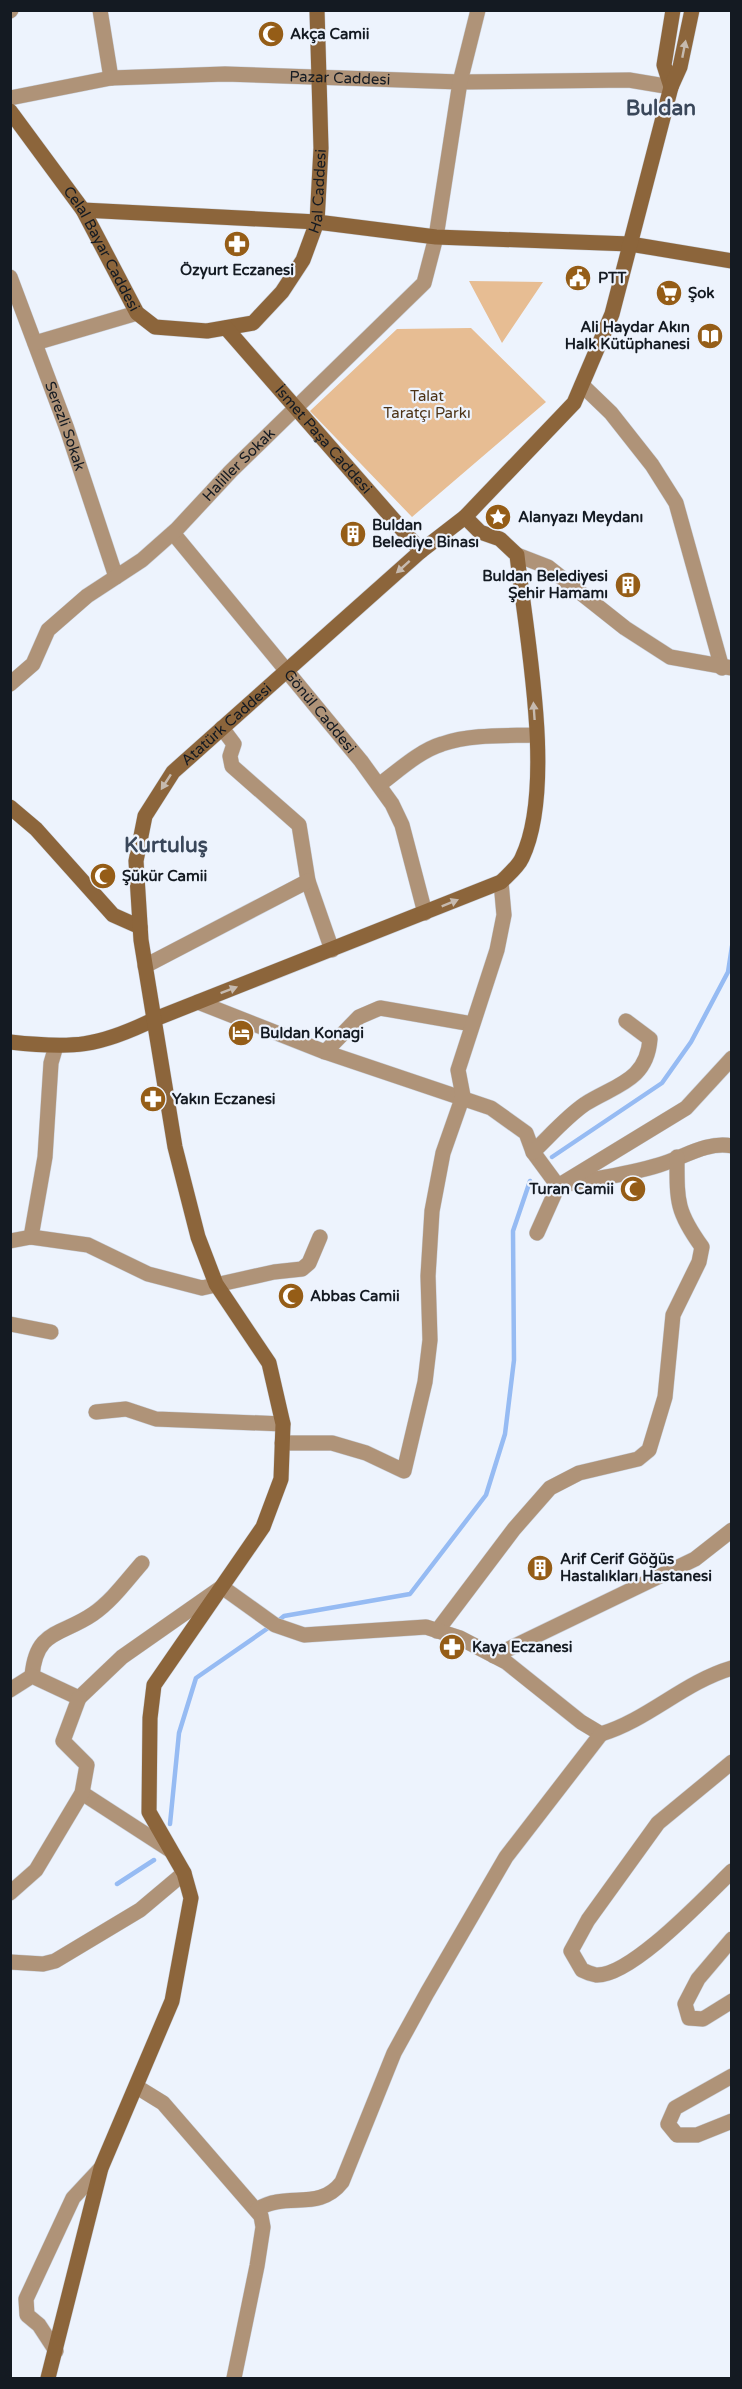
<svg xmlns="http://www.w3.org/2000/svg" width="742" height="2389" viewBox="0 0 742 2389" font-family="'Varela Round',sans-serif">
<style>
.green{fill:#e7bd93}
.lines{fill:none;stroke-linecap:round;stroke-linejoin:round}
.stream{stroke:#96bbf3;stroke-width:4.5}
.street-casing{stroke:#cad0da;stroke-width:16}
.secondary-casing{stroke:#cad0da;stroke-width:16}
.street{stroke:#af9378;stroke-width:15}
.secondary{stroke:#8c653b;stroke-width:15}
.oneway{fill:#c6baaf}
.labels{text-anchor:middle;stroke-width:4.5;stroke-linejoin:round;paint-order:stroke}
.poi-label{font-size:15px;font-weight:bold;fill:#141a22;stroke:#edf3fd;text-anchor:start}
.street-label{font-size:15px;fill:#141a22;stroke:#edf3fd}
.park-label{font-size:15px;fill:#4d3316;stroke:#edf3fd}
.district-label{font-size:21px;font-weight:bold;fill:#3a475a;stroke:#edf3fd}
</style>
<rect width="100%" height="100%" fill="#edf3fd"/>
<path class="green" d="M 469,281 L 543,282 L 502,343 Z
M 471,328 L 546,402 L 412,517 L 310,411 L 397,329 Z"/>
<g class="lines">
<path class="stream" d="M 552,1157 L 662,1083 L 691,1042 L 728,972 L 732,946
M 278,1621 L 284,1616 L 410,1594 L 486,1495 L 505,1434 L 514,1360 L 513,1231 L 530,1181
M 170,1824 L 179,1733 L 196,1678 L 271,1626
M 117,1884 L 154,1860"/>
<defs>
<g id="street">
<path d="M 100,10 L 111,78"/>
<path d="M 10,11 L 11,10"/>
<path id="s1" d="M 10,98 L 111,78 L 225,74 L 460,82 L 629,80 L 671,87"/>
<path id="s2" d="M 10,277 L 67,429 L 116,577"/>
<path d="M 35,343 L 137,313"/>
<path d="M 582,385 L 611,413 L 652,465 L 676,503 L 722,668"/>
<path id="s3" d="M 173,533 L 361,761 L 392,804 L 402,825 L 425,913"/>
<path d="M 517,555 L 548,567 L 625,628 L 670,657 L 732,668"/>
<path id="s4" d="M 10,684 L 33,664 L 48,630 L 87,596 L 142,560 L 177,529 L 231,471 L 424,283 L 436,237 L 460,82 L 478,10"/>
<path d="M 222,728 L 234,744 L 230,756 L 232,766 L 299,825 L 308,881 L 332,950"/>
<path d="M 379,785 C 398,771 419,751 442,744 C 472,734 504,736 536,735"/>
<path d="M 145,966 L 308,881"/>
<path d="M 198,1002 L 325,1052 L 491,1108 L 526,1133 L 533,1152 L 558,1186 C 591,1179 627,1175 659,1165 C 683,1158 706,1141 732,1146"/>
<path d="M 325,1052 L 359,1017 L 380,1008 L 472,1024"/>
<path d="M 533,1152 C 549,1137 566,1117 585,1104 C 615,1085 647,1081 650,1039 L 626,1021"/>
<path d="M 537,1233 L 558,1186 L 686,1108 L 732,1058"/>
<path d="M 31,1237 L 45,1157 L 51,1063 L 56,1046"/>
<path d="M 10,1241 L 31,1237 L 88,1245 L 148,1274 L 202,1288 L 274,1272 L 302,1269 L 309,1263 L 320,1237"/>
<path d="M 10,1324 L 51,1332"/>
<path d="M 96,1412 L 126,1409 L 156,1419 L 283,1424"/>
<path d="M 282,1443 L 332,1443 L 366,1453 L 404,1471 L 425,1382 L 430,1340 L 428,1276 L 432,1211 L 443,1153 L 463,1096 L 458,1070 L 497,950 L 504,915 L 501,882"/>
<path d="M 437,1631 L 514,1529 L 550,1488 L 579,1473 L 638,1459 L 649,1450 L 665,1397 L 673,1315 L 699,1262 L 702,1247 C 676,1211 677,1201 677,1157"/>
<path d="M 494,1656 L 695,1559 L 732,1530"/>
<path d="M 32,1676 C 36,1629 61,1636 93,1614 C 112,1601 127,1580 142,1563"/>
<path d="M 10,1690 L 32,1676 L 79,1698 L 122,1657 L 222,1587 L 275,1625 L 304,1635 L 426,1627 L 460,1638 L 506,1662 L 581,1722 L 601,1734 C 648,1720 684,1682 732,1668"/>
<path d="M 732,1762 L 658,1823 L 588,1920 L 571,1951 L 582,1970 C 586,1972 591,1974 596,1975 C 631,1977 706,1896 732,1871"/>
<path d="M 82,1793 L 170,1850"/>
<path d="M 10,1893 L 36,1870 L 82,1793 L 87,1765 L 63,1741 L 79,1698"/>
<path d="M 732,1939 L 698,1979 L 685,2004 L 689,2018 L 703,2019 L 732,2001"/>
<path d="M 10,1962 L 43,1964 L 55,1961 L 140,1910 L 184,1873"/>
<path d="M 732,2076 L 675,2108 L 668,2124 L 677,2135 L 697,2135 L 732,2121"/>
<path d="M 137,2087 L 163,2103 L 261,2216 L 263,2227 L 257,2266 L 234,2378"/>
<path d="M 258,2209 C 287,2191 319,2212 342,2182 L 394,2053 L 427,1993 L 506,1857 L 601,1734"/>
<path d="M 56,2351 L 39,2325 L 27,2315 L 26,2299 L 73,2198 L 101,2168"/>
</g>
<g id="secondary">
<path d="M 671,87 L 664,65 L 673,10"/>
<path id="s5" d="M 10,111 L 83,210 L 137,313 L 155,327 L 207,331 L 253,323 L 282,292 L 303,260 L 317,222 L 321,148 L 317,10"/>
<path d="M 83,210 L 317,222 L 436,237 L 630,244 L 732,261"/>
<path id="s6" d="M 226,328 L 421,551"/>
<path d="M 10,807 L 36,829 L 113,915 L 140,927"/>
<path d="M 10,1042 C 73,1049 98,1047 155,1019 L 501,882 C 508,875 518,867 522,858 C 556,787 526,635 517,555 L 500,539 L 480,532 L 465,517"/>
<path id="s7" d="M 48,2378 L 101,2168 L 172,2001 L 191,1898 L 184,1873 L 149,1812 L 150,1718 L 154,1685 L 263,1527 L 281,1479 L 283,1424 L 269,1363 L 216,1284 L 198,1237 L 175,1147 L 141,940 L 136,861 L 145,816 L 173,772 L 421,551 L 465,517 L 574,403 L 612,314 L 671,87 L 680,67 L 692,10"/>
</g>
</defs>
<use href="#street" class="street-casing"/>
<use href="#secondary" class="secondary-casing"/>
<use href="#street" class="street"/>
<use href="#secondary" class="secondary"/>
</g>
<defs><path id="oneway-solid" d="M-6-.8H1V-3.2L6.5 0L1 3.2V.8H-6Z" transform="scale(1.5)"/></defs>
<g class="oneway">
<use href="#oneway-solid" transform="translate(684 49) rotate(-79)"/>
<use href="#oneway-solid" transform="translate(403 567) rotate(138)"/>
<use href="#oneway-solid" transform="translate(534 711) rotate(-94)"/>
<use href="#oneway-solid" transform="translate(166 782) rotate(123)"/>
<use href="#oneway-solid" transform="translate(450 903) rotate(-22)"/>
<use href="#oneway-solid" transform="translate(229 990) rotate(-21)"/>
</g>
<defs>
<symbol id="mosque-disc" viewBox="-11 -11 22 22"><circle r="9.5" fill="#955d17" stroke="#edf3fd"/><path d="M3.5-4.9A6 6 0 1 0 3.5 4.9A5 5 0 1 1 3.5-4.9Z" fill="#fff"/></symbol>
<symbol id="pharmacy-disc" viewBox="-11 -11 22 22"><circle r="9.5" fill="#955d17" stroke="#edf3fd"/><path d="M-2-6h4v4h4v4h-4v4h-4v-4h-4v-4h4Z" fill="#fff"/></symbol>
<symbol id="civic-disc" viewBox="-11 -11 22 22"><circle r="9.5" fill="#955d17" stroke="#edf3fd"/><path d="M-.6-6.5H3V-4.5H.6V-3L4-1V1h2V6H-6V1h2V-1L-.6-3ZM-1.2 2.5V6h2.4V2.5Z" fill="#fff"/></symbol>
<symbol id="supermarket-disc" viewBox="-11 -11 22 22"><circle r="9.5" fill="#955d17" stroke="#edf3fd"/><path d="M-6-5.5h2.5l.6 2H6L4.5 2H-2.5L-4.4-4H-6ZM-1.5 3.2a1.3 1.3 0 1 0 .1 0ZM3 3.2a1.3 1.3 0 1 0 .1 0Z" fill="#fff"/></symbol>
<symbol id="library-disc" viewBox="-11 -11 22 22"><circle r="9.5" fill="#955d17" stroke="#edf3fd"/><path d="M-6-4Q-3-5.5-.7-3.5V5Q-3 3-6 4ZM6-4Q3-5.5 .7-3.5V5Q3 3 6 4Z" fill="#fff"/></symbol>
<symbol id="sight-disc" viewBox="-11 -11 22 22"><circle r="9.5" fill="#955d17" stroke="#edf3fd"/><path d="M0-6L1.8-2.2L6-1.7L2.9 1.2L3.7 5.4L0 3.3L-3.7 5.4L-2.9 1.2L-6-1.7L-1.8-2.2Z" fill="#fff"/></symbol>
<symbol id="building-disc" viewBox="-11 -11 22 22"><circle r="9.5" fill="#955d17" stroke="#edf3fd"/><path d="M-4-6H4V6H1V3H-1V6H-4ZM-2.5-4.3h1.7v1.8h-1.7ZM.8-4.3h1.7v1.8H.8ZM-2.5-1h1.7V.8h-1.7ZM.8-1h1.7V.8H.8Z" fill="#fff"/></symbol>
<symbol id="hotel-disc" viewBox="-11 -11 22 22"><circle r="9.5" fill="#955d17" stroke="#edf3fd"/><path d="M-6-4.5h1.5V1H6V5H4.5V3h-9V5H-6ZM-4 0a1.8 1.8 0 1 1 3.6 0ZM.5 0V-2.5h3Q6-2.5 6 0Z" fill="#fff"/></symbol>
</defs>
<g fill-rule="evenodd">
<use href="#mosque-disc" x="256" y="19" width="30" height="30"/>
<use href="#pharmacy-disc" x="222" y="229" width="30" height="30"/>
<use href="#civic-disc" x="563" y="263" width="30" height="30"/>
<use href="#supermarket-disc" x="654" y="278" width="30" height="30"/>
<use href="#library-disc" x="695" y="321" width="30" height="30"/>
<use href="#sight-disc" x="483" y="502" width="30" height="30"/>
<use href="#building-disc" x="338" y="519" width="30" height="30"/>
<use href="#building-disc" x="613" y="570" width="30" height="30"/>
<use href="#mosque-disc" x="88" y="861" width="30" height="30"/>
<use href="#hotel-disc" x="226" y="1018" width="30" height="30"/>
<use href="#pharmacy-disc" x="138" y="1084" width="30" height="30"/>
<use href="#mosque-disc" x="618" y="1174" width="30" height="30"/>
<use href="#mosque-disc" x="276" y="1281" width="30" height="30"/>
<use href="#building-disc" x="525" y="1553" width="30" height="30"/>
<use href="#pharmacy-disc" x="437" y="1632" width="30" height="30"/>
</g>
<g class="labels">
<g class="poi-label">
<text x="290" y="39">Akça Camii</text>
<text x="237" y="275" text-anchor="middle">Özyurt Eczanesi</text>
<text x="598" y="283">PTT</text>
<text x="688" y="298">Şok</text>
<text x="690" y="332" text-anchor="end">Ali Haydar Akın<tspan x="690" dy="17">Halk Kütüphanesi</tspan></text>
<text x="518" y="522">Alanyazı Meydanı</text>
<text x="372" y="530">Buldan<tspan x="372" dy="17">Belediye Binası</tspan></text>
<text x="608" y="581" text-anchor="end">Buldan Belediyesi<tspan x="608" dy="17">Şehir Hamamı</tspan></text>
<text x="122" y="881">Şükür Camii</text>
<text x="260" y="1038">Buldan Konagi</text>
<text x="172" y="1104">Yakın Eczanesi</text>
<text x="614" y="1194" text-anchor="end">Turan Camii</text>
<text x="310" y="1301">Abbas Camii</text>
<text x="560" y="1564">Arif Cerif Göğüs<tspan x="560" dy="17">Hastalıkları Hastanesi</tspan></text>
<text x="472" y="1652">Kaya Eczanesi</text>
</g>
<g class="street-label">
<text dy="5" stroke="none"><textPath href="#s1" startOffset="332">Pazar Caddesi</textPath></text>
<text dy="5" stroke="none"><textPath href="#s5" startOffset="513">Hal Caddesi</textPath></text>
<text dy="5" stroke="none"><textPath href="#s5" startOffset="166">Celal Bayar Caddesi</textPath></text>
<text dy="5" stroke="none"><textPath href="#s2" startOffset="159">Serezli Sokak</textPath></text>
<text dy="5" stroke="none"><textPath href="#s6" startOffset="148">İsmet Paşa Caddesi</textPath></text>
<text dy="5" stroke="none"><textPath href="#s4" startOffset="321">Haliller Sokak</textPath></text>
<text dy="5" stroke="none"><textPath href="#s3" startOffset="231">Gönül Caddesi</textPath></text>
<text dy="5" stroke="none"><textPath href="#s7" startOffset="1784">Atatürk Caddesi</textPath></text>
</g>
<g class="park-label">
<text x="427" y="401">Talat<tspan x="427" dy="17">Taratçı Parkı</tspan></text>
</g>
<g class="district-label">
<text x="661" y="115">Buldan</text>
<text x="166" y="852">Kurtuluş</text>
</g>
</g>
<rect width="742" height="2389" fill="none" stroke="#141a22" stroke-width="24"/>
</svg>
